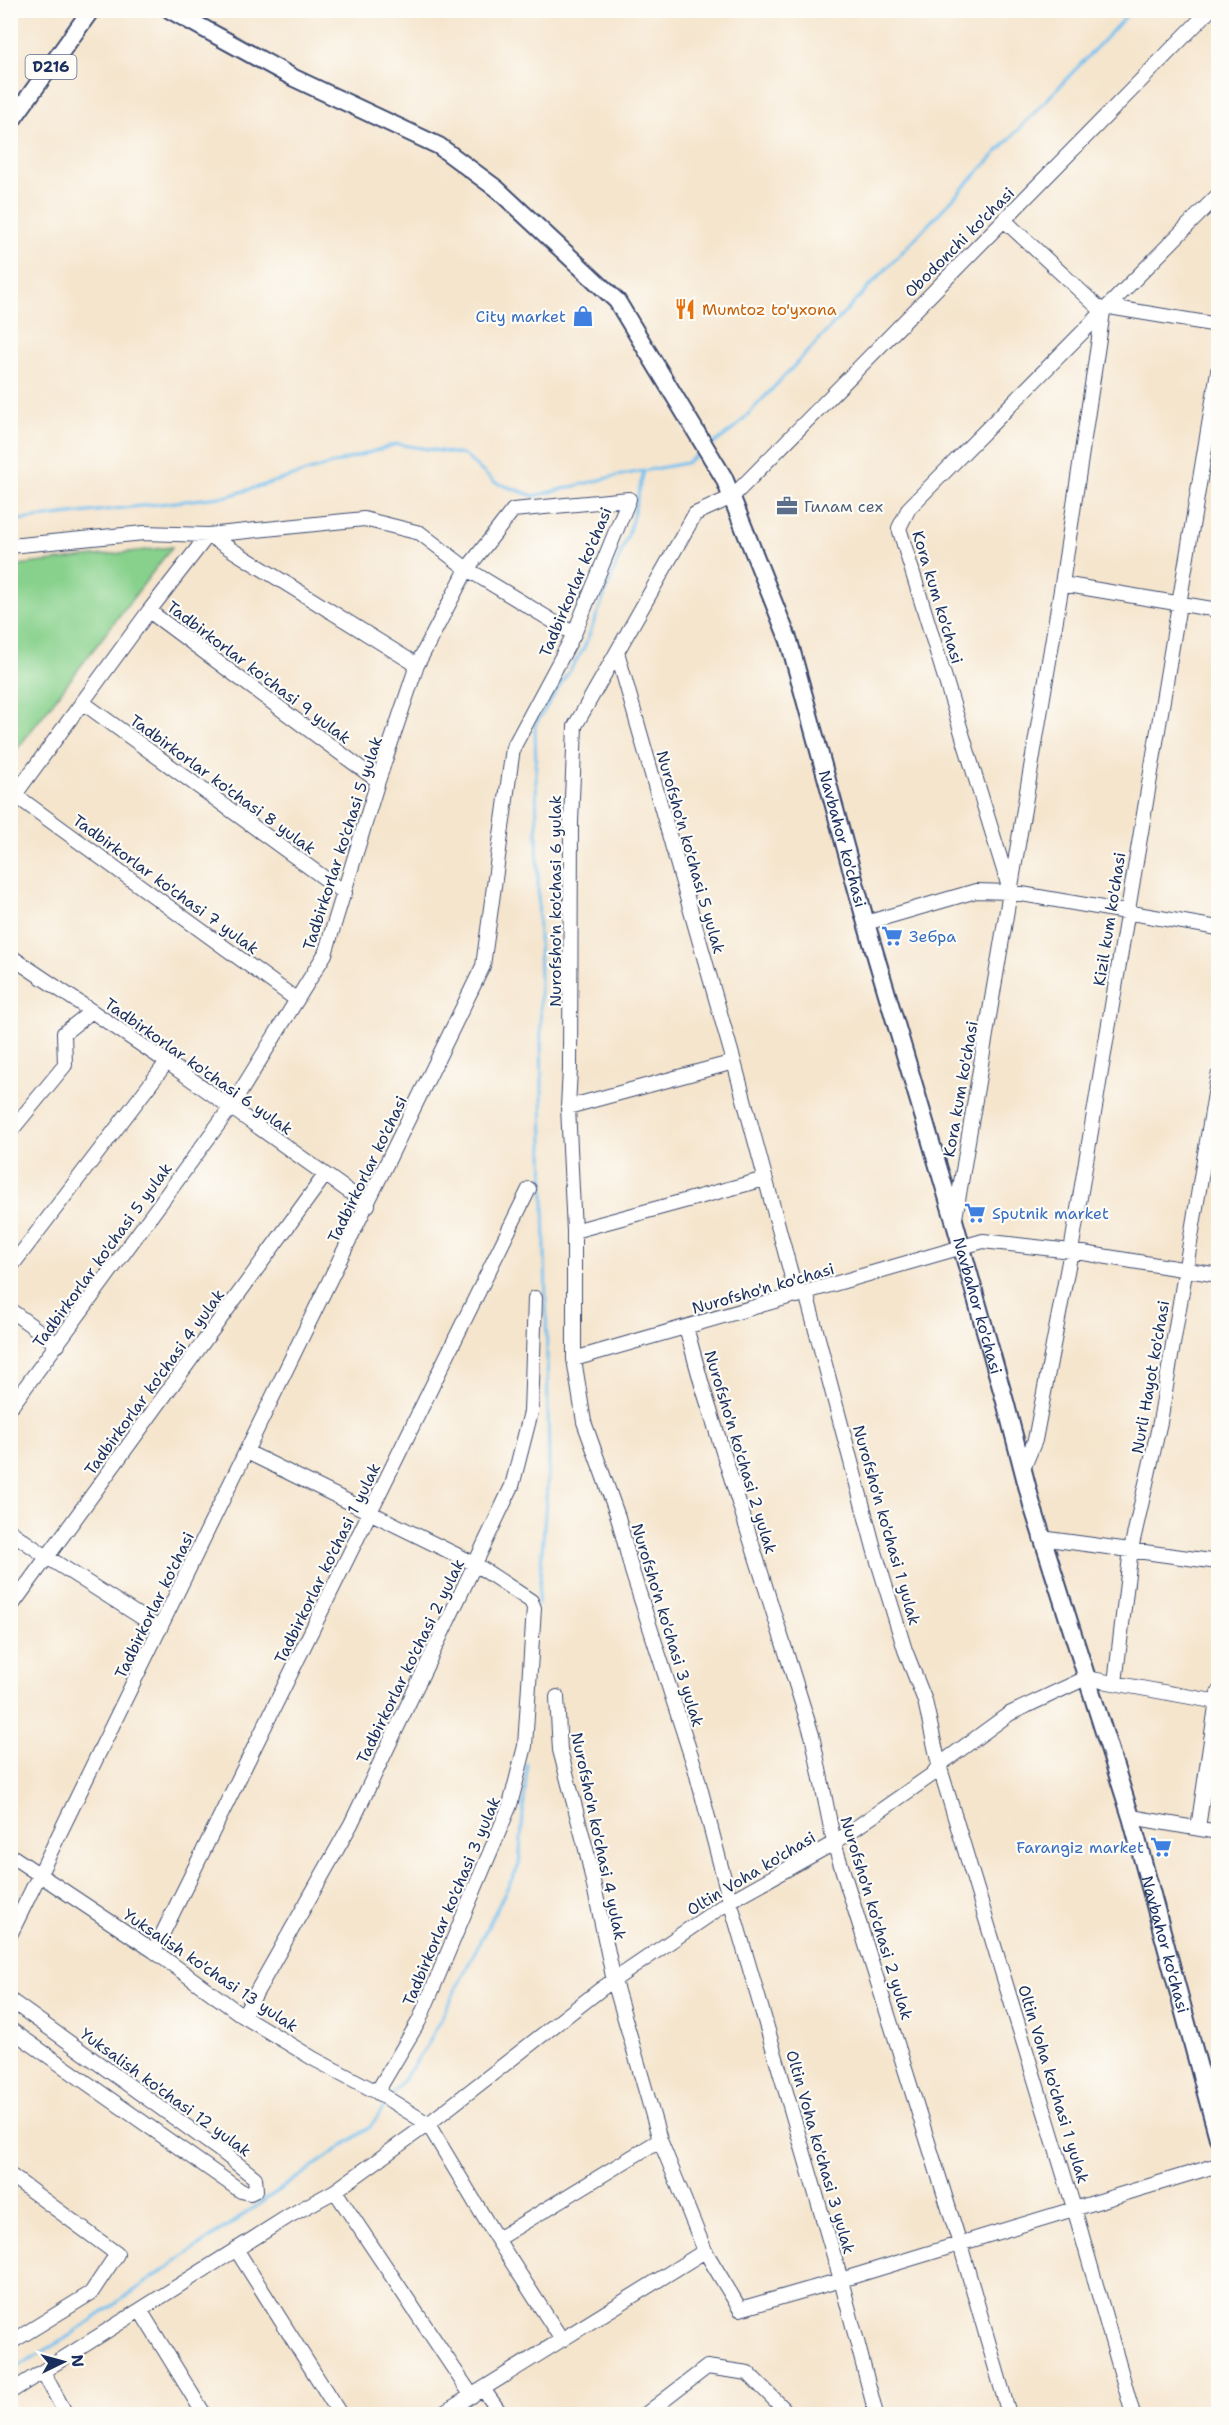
<svg xmlns="http://www.w3.org/2000/svg" width="1229" height="2425" viewBox="0 0 1229 2425" font-family="'Shantell Sans',sans-serif">
<style>
.green{fill:#88d18c;stroke:#528075;stroke-width:1.5}
.lines{fill:none;stroke-linecap:round;stroke-linejoin:round}
.stream{stroke:#76c1ef;stroke-width:3}
.minor-casing{stroke:#3c4a6f;stroke-width:16}
.major-casing{stroke:#3c4a6f;stroke-width:20}
.minor{stroke:#fff;stroke-width:14}
.major{stroke:#fff;stroke-width:16}
.labels{text-anchor:middle;stroke-width:4.5;stroke-linejoin:round;paint-order:stroke}
.shield{fill:#fdfcf7;stroke:#5f6c8c;stroke-width:1.5}
.shield-label{font-size:15px;font-weight:bold;fill:#1b2f5e}
.street-label{font-size:16px;fill:#1b2f5e;stroke:#fdfcf7}
.food-label{font-size:16px;fill:#c56008;stroke:#fdfcf7;text-anchor:start}
.shop-label{font-size:16px;fill:#366cbe;stroke:#fdfcf7;text-anchor:end}
.service-label{font-size:16px;fill:#4e5e75;stroke:#fdfcf7;text-anchor:start}
</style>
<rect width="100%" height="100%" fill="#fdfcf7"/>
<filter id="ink" filterUnits="userSpaceOnUse"><feTurbulence type="fractalNoise" baseFrequency=".0167" numOctaves="2"/><feDisplacementMap in="SourceGraphic" scale="12" xChannelSelector="R" yChannelSelector="G"/><feConvolveMatrix kernelMatrix="1 2 1 2 8 2 1 2 1" color-interpolation-filters="sRGB"/></filter>
<filter id="wash" filterUnits="userSpaceOnUse"><feTurbulence type="fractalNoise" baseFrequency=".008" numOctaves="4" result="noise"/><feDisplacementMap in="SourceGraphic" scale="24" xChannelSelector="R" yChannelSelector="G"/><feGaussianBlur stdDeviation="1.35" result="paint"/><feColorMatrix in="noise" values="0 0 0 0 0 0 0 0 0 0 0 0 0 0 0 0 0 1.4 0 .05"/><feComposite in="paint" operator="in"/></filter>
<g filter="url(#wash)">
<rect width="100%" height="100%" fill="#f5e5cd"/>
<path class="green" d="M 172,547 L 11,757 L 11,566 Z"/>
<g class="lines">
<path class="stream" d="M 712,445 L 735,428 L 1132,10
M 10,521 L 228,496 L 397,444 L 464,455 L 494,482 L 534,496 L 616,476 L 686,463 L 701,452
M 538,1605 L 549,1461 L 535,725 L 584,648 L 629,532 L 644,471
M 392,2096 L 428,2044 L 519,1865 L 527,1764
M 10,2371 L 66,2338 L 370,2127 L 386,2104"/>
</g>
</g>
<g filter="url(#ink)">
<g class="lines">
<defs>
<path id="minor" d="M 1109,307 L 1218,325
M 10,546 L 144,533 L 208,535
M 1062,584 L 1218,610
M 149,611 L 378,781
M 617,652 L 734,1062 L 797,1296
M 417,665 L 208,535 L 364,519 L 420,533 L 467,569 L 574,634
M 82,702 L 345,893
M 15,795 L 297,1000
M 11,800 L 149,611 L 208,535
M 1009,887 L 899,528 L 909,508 L 1218,195
M 866,923 L 976,891 L 1010,892 L 1218,928
M 10,956 L 167,1062 L 368,1205
M 568,1107 L 734,1062
M 10,1132 L 65,1065 L 64,1033 L 92,1011
M 955,1218 L 1062,584 L 1103,312 L 1004,220
M 574,1231 L 765,1179
M 10,1268 L 167,1062
M 806,1293 L 875,1552 L 905,1650 L 925,1701 L 939,1765 L 1074,2208 L 1133,2414
M 10,1310 L 58,1345
M 686,1327 L 702,1385 L 812,1735 L 834,1843 L 960,2244 L 1009,2414
M 574,1359 L 983,1241 L 1071,1251 L 1218,1275
M 10,1408 L 231,1107 L 325,954 L 378,781 L 417,665 L 467,569 L 513,510 L 629,499 L 574,634 L 513,748 L 483,966 L 10,1935
M 247,1452 L 475,1564 L 531,1601 L 534,1608 L 525,1746 L 510,1805 L 419,2021 L 377,2092
M 1023,1469 L 1035,1440 L 1071,1251 L 1218,371
M 10,1531 L 47,1557 L 160,1629
M 1041,1538 L 1218,1562
M 10,1608 L 325,1175
M 1115,1683 L 1131,1549 L 1160,1422 L 1218,1076
M 557,1697 L 560,1750 L 587,1853 L 614,1981 L 660,2140 L 705,2251 L 740,2309 L 841,2280 L 1218,2165
M 1131,1817 L 1218,1832
M 1198,1828 L 1218,1693
M 10,1855 L 154,1951 L 243,2016 L 314,2059 L 377,2092 L 428,2124 L 497,2239 L 562,2340
M 154,1951 L 529,1189
M 10,2000 L 225,2154 L 255,2178 L 256,2190 L 250,2193 L 241,2191 L 10,2029
M 243,2016 L 351,1824 L 512,1486 L 531,1412 L 535,1298
M 10,2175 L 117,2254 L 91,2293 L 10,2343
M 335,2191 L 472,2396
M 497,2239 L 660,2140
M 236,2249 L 340,2414
M 140,2310 L 204,2414
M 43,2372 L 66,2414
M 483,2389 L 501,2414
M 10,2392 L 289,2216 L 335,2191 L 428,2124 L 601,1989 L 730,1901 L 834,1843 L 933,1774 L 939,1765 L 1009,1714 L 1086,1678 L 1218,1702
M 442,2414 L 705,2251
M 646,2414 L 707,2367 L 748,2373 L 789,2414
M 876,2414 L 841,2280 L 730,1901 L 695,1768 L 632,1571 L 618,1517 L 584,1422 L 574,1359 L 574,1231 L 568,1107 L 570,1069 L 571,822 L 575,726 L 695,514 L 732,497 L 1210,10"/>
<g id="major">
<path id="s1" d="M 170,10 L 294,78 L 439,146 L 497,189 L 617,301 L 724,478 L 789,641 L 866,923 L 954,1220 L 1006,1405 L 1032,1505 L 1131,1817 L 1218,2138"/>
<path d="M 10,123 L 91,10"/>
</g>
</defs>
<use href="#minor" class="minor-casing"/>
<use href="#major" class="major-casing"/>
<use href="#minor" class="minor"/>
<use href="#major" class="major"/>
</g>
</g>
<defs>
<symbol id="restaurant-bare" viewBox="-9 -9 18 18"><path d="M-5-6h1v4h1v-4h1v4h1v-4h1v5L-1.5 .5V6h-2V.5L-5-1ZM5-6V6H3V1.5H1.5Q1.5-4 5-6Z" fill="#e8710a" stroke="#fdfcf7" stroke-width="2.5" paint-order="stroke"/></symbol>
<symbol id="shop-bare" viewBox="-9 -9 18 18"><path d="M-5-2.5h2.3a2.7 3.5 0 0 1 5.4 0H5L5.5 6h-11ZM-1.5-2.5h3a1.5 2.3 0 0 0-3 0Z" fill="#3f7fe0" stroke="#fdfcf7" stroke-width="2.5" paint-order="stroke"/></symbol>
<symbol id="office-bare" viewBox="-9 -9 18 18"><path d="M-6-3h4V-5.5h4V-3h4V5H-6ZM-1-4.5V-3h2v-1.5ZM-6 0V1H6V0Z" fill="#5c6f8a" stroke="#fdfcf7" stroke-width="2.5" paint-order="stroke"/></symbol>
<symbol id="supermarket-bare" viewBox="-9 -9 18 18"><path d="M-6-5.5h2.5l.6 2H6L4.5 2H-2.5L-4.4-4H-6ZM-1.5 3.2a1.3 1.3 0 1 0 .1 0ZM3 3.2a1.3 1.3 0 1 0 .1 0Z" fill="#3f7fe0" stroke="#fdfcf7" stroke-width="2.5" paint-order="stroke"/></symbol>
</defs>
<g fill-rule="evenodd">
<use href="#restaurant-bare" x="670" y="294" width="30" height="30"/>
<use href="#shop-bare" x="568" y="301" width="30" height="30"/>
<use href="#office-bare" x="772" y="491" width="30" height="30"/>
<use href="#supermarket-bare" x="877" y="921" width="30" height="30"/>
<use href="#supermarket-bare" x="960" y="1198" width="30" height="30"/>
<use href="#supermarket-bare" x="1146" y="1832" width="30" height="30"/>
</g>
<g class="labels">
<rect class="shield" x="25.5" y="55" width="51" height="24" rx="4.5"/>
<g class="shield-label">
<text x="51" y="72">D216</text>
</g>
<g class="street-label">
<text transform="translate(959 242) rotate(-45)" y="6">Obodonchi ko'chasi</text>
<text transform="translate(575 582) rotate(-67)" y="6">Tadbirkorlar ko'chasi</text>
<text transform="translate(938 597) rotate(73)" y="6">Kora kum ko'chasi</text>
<text transform="translate(259 672) rotate(37)" y="6">Tadbirkorlar ko'chasi 9 yulak</text>
<text transform="translate(223 784) rotate(36)" y="6">Tadbirkorlar ko'chasi 8 yulak</text>
<text dy="6" stroke="none"><textPath href="#s1" startOffset="1125">Navbahor ko'chasi</textPath></text>
<text transform="translate(342 843) rotate(-72)" y="6">Tadbirkorlar ko'chasi 5 yulak</text>
<text transform="translate(691 852) rotate(74)" y="6">Nurofsho'n ko'chasi 5 yulak</text>
<text transform="translate(166 884) rotate(36)" y="6">Tadbirkorlar ko'chasi 7 yulak</text>
<text transform="translate(555 901) rotate(-90)" y="6">Nurofsho'n ko'chasi 6 yulak</text>
<text transform="translate(1109 919) rotate(-81)" y="6">Kizil kum ko'chasi</text>
<text transform="translate(199 1066) rotate(35)" y="6">Tadbirkorlar ko'chasi 6 yulak</text>
<text transform="translate(960 1089) rotate(-80)" y="6">Kora kum ko'chasi</text>
<text transform="translate(367 1169) rotate(-64)" y="6">Tadbirkorlar ko'chasi</text>
<text transform="translate(102 1255) rotate(-54)" y="6">Tadbirkorlar ko'chasi 5 yulak</text>
<text transform="translate(763 1288) rotate(-16)" y="6">Nurofsho'n ko'chasi</text>
<text dy="6" stroke="none"><textPath href="#s1" startOffset="1611">Navbahor ko'chasi</textPath></text>
<text transform="translate(1150 1377) rotate(-80)" y="6">Nurli Hayot ko'chasi</text>
<text transform="translate(154 1382) rotate(-54)" y="6">Tadbirkorlar ko'chasi 4 yulak</text>
<text transform="translate(741 1452) rotate(73)" y="6">Nurofsho'n ko'chasi 2 yulak</text>
<text transform="translate(887 1525) rotate(74)" y="6">Nurofsho'n ko'chasi 1 yulak</text>
<text transform="translate(327 1563) rotate(-64)" y="6">Tadbirkorlar ko'chasi 1 yulak</text>
<text transform="translate(154 1605) rotate(-64)" y="6">Tadbirkorlar ko'chasi</text>
<text transform="translate(668 1625) rotate(73)" y="6">Nurofsho'n ko'chasi 3 yulak</text>
<text transform="translate(410 1661) rotate(-64)" y="6">Tadbirkorlar ko'chasi 2 yulak</text>
<text transform="translate(599 1836) rotate(78)" y="6">Nurofsho'n ko'chasi 4 yulak</text>
<text transform="translate(751 1873) rotate(-31)" y="6">Oltin Voha ko'chasi</text>
<text transform="translate(451 1901) rotate(-67)" y="6">Tadbirkorlar ko'chasi 3 yulak</text>
<text transform="translate(877 1918) rotate(73)" y="6">Nurofsho'n ko'chasi 2 yulak</text>
<text dy="6" stroke="none"><textPath href="#s1" startOffset="2277">Navbahor ko'chasi</textPath></text>
<text transform="translate(211 1970) rotate(34)" y="6">Yuksalish ko'chasi 13 yulak</text>
<text transform="translate(1054 2084) rotate(73)" y="6">Oltin Voha ko'chasi 1 yulak</text>
<text transform="translate(166 2092) rotate(36)" y="6">Yuksalish ko'chasi 12 yulak</text>
<text transform="translate(821 2152) rotate(74)" y="6">Oltin Voha ko'chasi 3 yulak</text>
</g>
<g class="food-label">
<text x="702" y="315">Mumtoz to'yxona</text>
</g>
<g class="shop-label">
<text x="566" y="322">City market</text>
<text x="909" y="942" text-anchor="start">Зебра</text>
<text x="992" y="1219" text-anchor="start">Sputnik market</text>
<text x="1144" y="1853">Farangiz market</text>
</g>
<g class="service-label">
<text x="804" y="512">Гилам сех</text>
</g>
</g>
<rect width="1229" height="2425" fill="none" stroke="#fdfcf7" stroke-width="36"/>
<g transform="translate(63 2362) rotate(85)" stroke="#fdfcf7" stroke-width="4.5" paint-order="stroke">
<path d="M0-4.5L10 22L0 15L-10 22Z" fill="#1b2f5e"/>
<text y="-9" font-size="16" font-weight="bold" text-anchor="middle" fill="#1b2f5e">N</text>
</g>
</svg>
